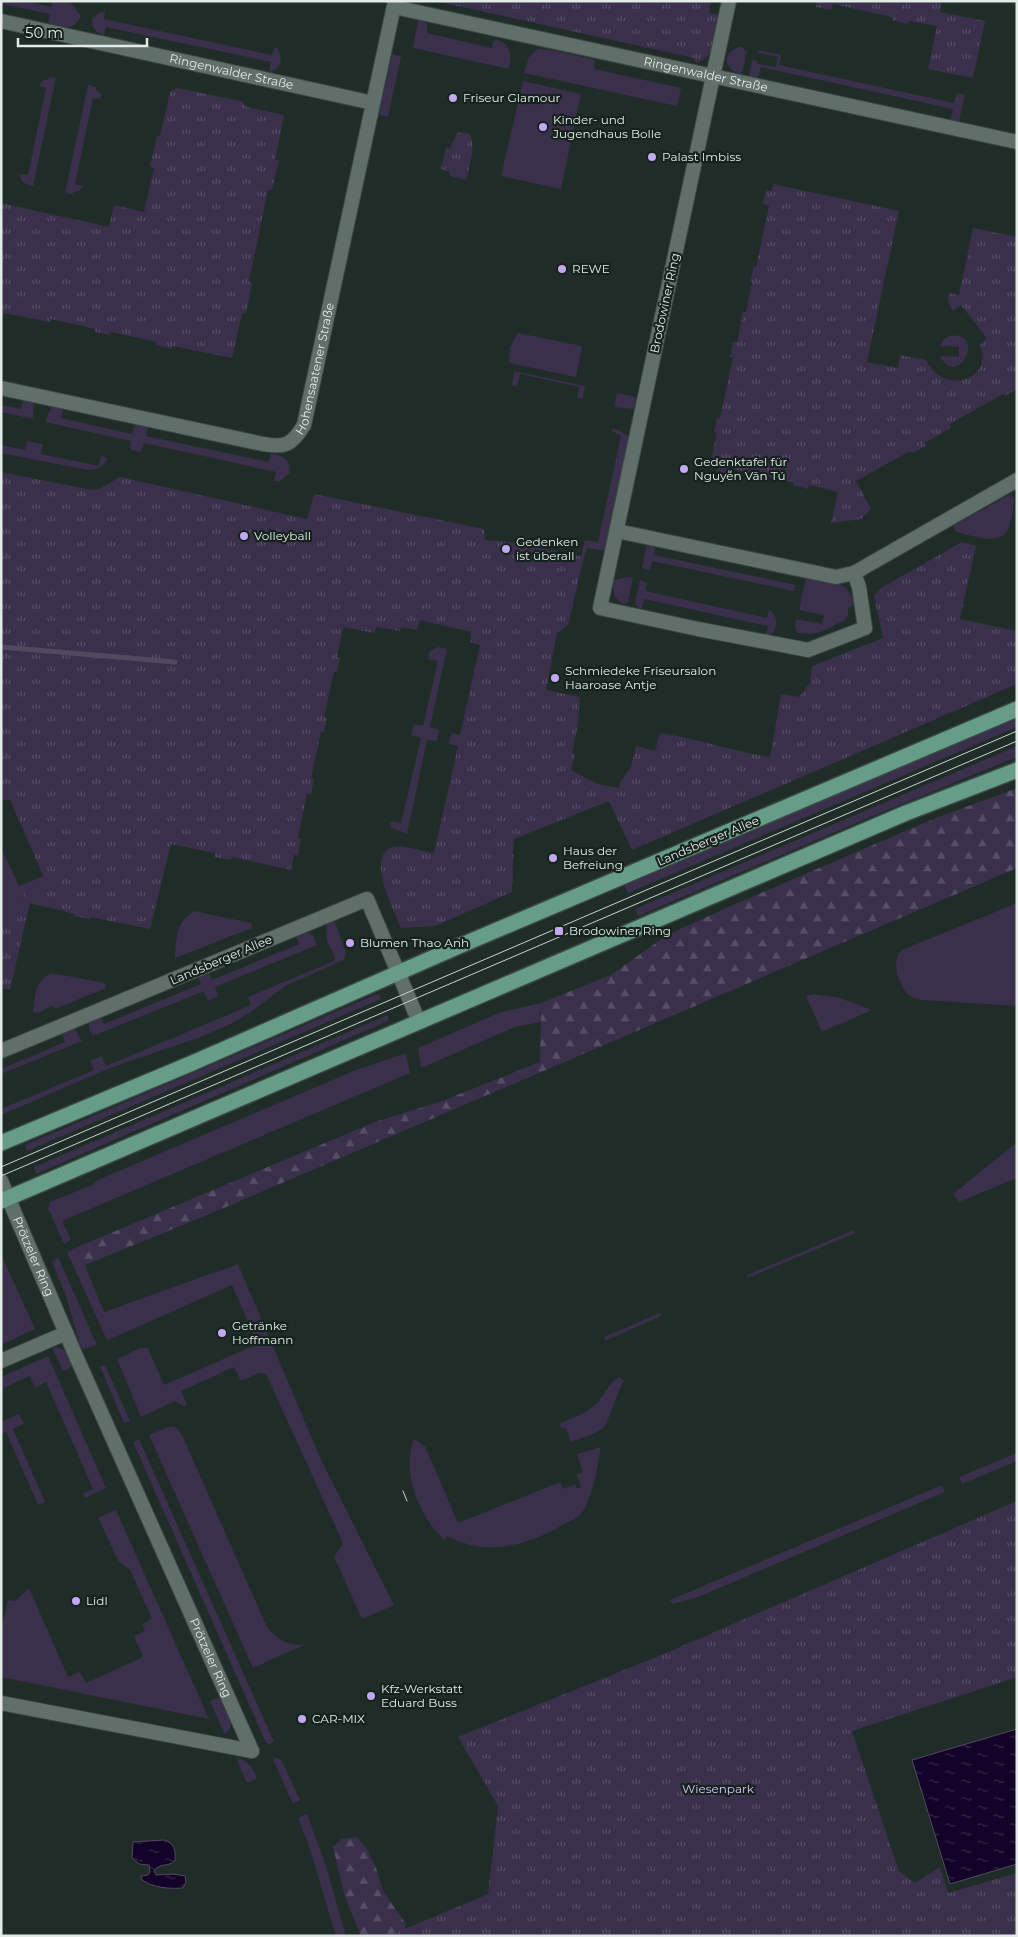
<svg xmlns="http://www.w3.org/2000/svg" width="1018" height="1937" viewBox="0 0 1018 1937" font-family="Montserrat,sans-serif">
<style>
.grass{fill:#3a304c}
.forest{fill:url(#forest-firs)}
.park{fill:url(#park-tufts)}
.water{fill:url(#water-ripples);stroke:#524961}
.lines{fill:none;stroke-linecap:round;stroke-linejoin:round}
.stream{stroke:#524961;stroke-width:5}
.street-casing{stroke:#3d4844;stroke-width:16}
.primary-casing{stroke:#3d4844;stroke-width:18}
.street{stroke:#606f69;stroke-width:14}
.primary{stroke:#659d89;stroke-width:15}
.tram{stroke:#c9d1cd;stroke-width:1}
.poi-dot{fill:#c3a7f2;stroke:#16221d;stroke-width:2}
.labels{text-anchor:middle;stroke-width:4.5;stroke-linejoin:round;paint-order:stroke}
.street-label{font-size:12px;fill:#e3ebe7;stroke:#16221d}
.poi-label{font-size:12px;fill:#e3ebe7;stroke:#16221d;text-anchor:start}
.park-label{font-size:12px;fill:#d9c4fe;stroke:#16221d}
</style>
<defs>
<pattern id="forest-firs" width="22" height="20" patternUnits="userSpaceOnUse" patternTransform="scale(1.25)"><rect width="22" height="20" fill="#3a304c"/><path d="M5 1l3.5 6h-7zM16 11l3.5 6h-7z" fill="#564e66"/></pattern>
<pattern id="park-tufts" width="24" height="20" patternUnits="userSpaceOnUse" patternTransform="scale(1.25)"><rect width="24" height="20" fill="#3a304c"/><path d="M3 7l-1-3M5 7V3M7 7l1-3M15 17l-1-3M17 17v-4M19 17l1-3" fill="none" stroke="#564e66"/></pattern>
<pattern id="water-ripples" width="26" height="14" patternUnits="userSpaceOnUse" patternTransform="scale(1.25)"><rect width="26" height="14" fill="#140328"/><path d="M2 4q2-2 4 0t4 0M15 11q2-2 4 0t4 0" fill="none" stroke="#362847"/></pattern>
</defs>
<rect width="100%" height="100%" fill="#1f2c27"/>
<path class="grass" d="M 1,1 L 22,1 L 51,7 L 53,1 L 72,4 L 81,16 C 74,32 62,28 48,24 L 50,14 L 1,4 Z
M 105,11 L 104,19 L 272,55 L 274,48 L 277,48 C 284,58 281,70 269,72 L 271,62 L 106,27 L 104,36 C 95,32 90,26 93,17 L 95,17 L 99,13 Z
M 418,20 L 427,23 L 427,33 L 492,48 L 494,39 C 511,42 512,55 509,69 L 413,48 Z
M 738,47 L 742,47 L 747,52 L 742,74 C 732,72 728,69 726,59 L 729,53 Z
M 538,49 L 556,51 L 595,60 L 594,69 L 681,88 L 677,106 L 524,73 L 529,57 Z
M 759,50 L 781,55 L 779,65 L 954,103 L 957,93 L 965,95 L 958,126 L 950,124 L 953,109 L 761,67 L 758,78 L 749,76 L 752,60 L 758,61 L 757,64 L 776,67 L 778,57 L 759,53 Z
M 392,54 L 401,56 L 388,117 L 379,115 Z
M 49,77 L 56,78 L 33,186 C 26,185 20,182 20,174 L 28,175 L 46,88 L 39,86 L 42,81 L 48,79 Z
M 523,81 L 581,94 L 561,189 L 501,176 Z
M 88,85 L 96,87 L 96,89 L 101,94 L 101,99 L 93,98 L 75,184 L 83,186 L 79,191 L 73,192 L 73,195 L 65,193 Z
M 518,333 L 582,346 L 576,377 L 509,363 L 510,347 Z
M 949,336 C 988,330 958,391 940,356 L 959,357 L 959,347 L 940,346 L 944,339 Z
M 514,371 L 585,386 L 583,399 L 577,398 L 579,387 L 520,374 L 517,386 L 512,385 Z
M 617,393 L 636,397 L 634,409 L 614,407 Z
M 23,400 L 34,402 L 33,419 L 1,412 L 1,405 L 21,409 Z
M 52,406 L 63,408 L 61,418 L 132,434 L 135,424 L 148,427 L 146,436 L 269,462 L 271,453 C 283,456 293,460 289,474 L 280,481 L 274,481 L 276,472 L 144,443 L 141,452 L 130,450 L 131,441 L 45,422 Z
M 613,428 L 629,436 L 605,551 L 587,548 L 584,557 L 581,557 L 585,540 L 598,542 L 621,436 L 612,431 Z
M 27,441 L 43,444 L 41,454 L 99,466 L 101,456 L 108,458 C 104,466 98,470 88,470 L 1,453 L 1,445 L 25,450 Z
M 1011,494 L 1014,500 C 1013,508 1012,518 1009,527 C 1003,548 971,535 956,532 L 953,526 Z
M 647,543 L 656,545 L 654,555 L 796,585 L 794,591 L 652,561 L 650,570 L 642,568 Z
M 627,577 L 633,578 L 628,602 L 624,604 C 614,600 611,590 614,580 Z
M 806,577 C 829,581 848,578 854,604 L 848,608 L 848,614 L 845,620 L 821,632 L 809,634 L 797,633 L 795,626 L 796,619 L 822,624 L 824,615 L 799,610 Z
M 640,580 L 647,583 L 645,591 L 767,618 L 769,610 C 779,616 778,629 770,635 L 766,635 L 768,626 L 644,599 L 642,608 L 638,608 L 635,603 Z
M 438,647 L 447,649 L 430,727 L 439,730 L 437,741 L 427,740 L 407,834 L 390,827 L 391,821 L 401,823 L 421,738 L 411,735 L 414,724 L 423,726 L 438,661 L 428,659 L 429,652 Z
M 1017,718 L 1017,727 L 628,893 L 624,885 Z
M 1017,746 L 1017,757 L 875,815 L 638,916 L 635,909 Z
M 1,848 L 19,886 L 44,876 L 47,882 L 26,891 L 9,917 L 1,916 Z
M 1017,903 L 1017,1006 L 921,1000 L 914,998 L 906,993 L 897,975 L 896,964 L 898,955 L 902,950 Z
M 194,911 L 251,923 L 252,928 L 175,958 C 176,940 176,921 194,911 Z
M 334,919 L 346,953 L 344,960 L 285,986 L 255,1009 L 231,1024 L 198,1038 L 110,1068 L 1,1115 L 1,1109 L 94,1070 L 90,1061 L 102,1056 L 106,1066 L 251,1005 L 248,997 L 334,961 L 335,958 L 327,941 L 326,922 Z
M 306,931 L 314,937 L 317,945 L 215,987 L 218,996 L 208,1001 L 204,991 L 93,1036 L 89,1029 L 89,1020 L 100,1017 L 104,1024 L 201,984 L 198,976 L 208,971 L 212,980 L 299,944 L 296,935 Z
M 52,973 L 105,983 L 106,986 L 104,989 L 55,1009 L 52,1006 L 38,1013 L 33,1012 C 35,997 35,979 52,973 Z
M 377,994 L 380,995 L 381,999 L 27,1151 L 25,1145 Z
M 814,994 L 840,998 L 872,1010 L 822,1032 L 806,996 Z
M 541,1003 L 540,1022 L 515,1027 L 421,1068 L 418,1048 L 501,1012 Z
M 388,1015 L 388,1021 L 36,1174 L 34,1167 Z
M 74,1028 L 82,1041 L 1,1074 L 1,1069 L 65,1042 L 62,1034 Z
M 406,1053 L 410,1073 L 62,1221 L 71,1240 L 64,1244 L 48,1208 L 50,1202 L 92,1185 L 100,1179 L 356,1070 Z
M 1017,1142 L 1017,1178 L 959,1202 L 953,1194 Z
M 854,1230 L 855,1233 L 748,1278 L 747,1275 Z
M 75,1248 L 85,1265 L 104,1312 L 238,1264 L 322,1462 L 394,1605 L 362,1619 L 334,1557 L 342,1545 L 342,1541 L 266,1374 L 259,1373 L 241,1381 L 234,1367 L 181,1391 L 187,1405 L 183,1406 L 175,1401 L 141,1417 L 117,1359 L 140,1348 L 148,1348 L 164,1385 L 258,1344 L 232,1285 L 108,1340 L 106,1338 L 67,1252 Z
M 1,1254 L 35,1329 L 1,1345 Z
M 58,1257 L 97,1345 L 83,1349 L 80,1344 L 66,1296 L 52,1262 Z
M 660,1313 L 661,1316 L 605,1341 L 604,1337 Z
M 52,1347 C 66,1347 68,1355 73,1366 L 63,1371 Z
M 48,1356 L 106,1488 L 85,1498 L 83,1494 L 93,1489 L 46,1382 L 35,1388 L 30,1376 L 1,1389 L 1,1377 Z
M 105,1365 L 130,1421 L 124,1423 L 100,1367 Z
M 620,1377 L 624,1381 C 618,1390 608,1423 604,1427 C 596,1434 581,1438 571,1442 L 565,1427 L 562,1429 L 559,1424 C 572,1418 587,1413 597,1403 C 605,1395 609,1381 620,1377 Z
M 19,1414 L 24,1424 L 13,1429 L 45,1502 L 38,1505 L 6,1432 L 1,1434 L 1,1422 Z
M 171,1426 L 177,1428 L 182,1435 L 267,1627 C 278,1640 287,1645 304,1645 L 253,1668 L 149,1435 Z
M 139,1439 L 274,1742 L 270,1744 L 266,1743 L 133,1442 Z
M 414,1439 L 425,1446 L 458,1523 L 560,1482 L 563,1489 L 575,1484 L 577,1489 L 581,1487 L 577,1475 L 583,1472 L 577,1454 L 601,1447 C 597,1468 594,1493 583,1511 C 579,1518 568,1522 561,1526 C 524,1546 487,1557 447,1536 L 445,1541 C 419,1516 401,1474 414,1439 Z
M 1017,1453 L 1017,1461 L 962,1484 L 959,1477 Z
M 942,1485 L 945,1492 L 698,1597 L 673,1604 L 670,1600 Z
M 116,1510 L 209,1719 L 1,1677 L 1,1631 L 8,1600 L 15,1601 L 29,1588 L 68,1677 L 80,1672 L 86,1683 L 143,1657 L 134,1636 L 145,1631 L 142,1624 L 152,1619 L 130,1570 L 119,1562 L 98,1518 Z
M 220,1697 C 226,1709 238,1724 225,1735 L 210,1701 Z
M 272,1757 L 281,1759 L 300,1800 L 293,1804 Z
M 236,1758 C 249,1760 252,1767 257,1779 L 247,1783 Z
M 307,1814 L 326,1866 L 346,1936 L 336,1936 L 309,1846 L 298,1818 Z"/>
<path class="forest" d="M 1017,788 L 1017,868 L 212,1213 L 85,1265 L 75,1248 L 375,1122 L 442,1101 L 540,1062 L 541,1003 L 611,975 L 667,935 L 733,905 L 936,818 Z
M 357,1837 L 367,1849 L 376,1868 L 383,1891 L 406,1924 L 403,1934 L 361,1936 L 345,1897 L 333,1847 L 342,1839 Z"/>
<path class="park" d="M 435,1 L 711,1 L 709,13 L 719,15 C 716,32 717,59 695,63 L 694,58 Z
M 817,1 L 942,1 L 940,12 L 985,21 L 973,78 L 928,69 L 937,26 L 909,21 L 908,24 L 892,20 L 892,17 L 833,4 L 831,10 L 816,7 Z
M 177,88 L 241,101 L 247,107 L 284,115 L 275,160 L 279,160 L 272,190 L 268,190 L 249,281 L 252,283 L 246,314 L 242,313 L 232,358 L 173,346 L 172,349 L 156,345 L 157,342 L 111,332 L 110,335 L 95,332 L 95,329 L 51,319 L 50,322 L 4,313 L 3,316 L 1,315 L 1,203 L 109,227 L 114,205 L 144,212 L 154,168 L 150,167 L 157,136 L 160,136 L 170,92 Z
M 462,132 L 470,134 C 476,147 469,167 466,180 L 450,176 L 450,172 L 441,169 L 446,147 L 450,148 L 457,133 Z
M 773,184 L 899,211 L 867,362 L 898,368 L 900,355 L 926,360 C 942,395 994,382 980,345 L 987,338 L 961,305 L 953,311 L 948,301 L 949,293 L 959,295 L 973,228 L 1017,237 L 1017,389 L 1005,396 L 1003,394 L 950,424 L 951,428 L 924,443 L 926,446 L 912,453 L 910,451 L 856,481 L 871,509 L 861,519 L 831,523 L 838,492 L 809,485 L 808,489 L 793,485 L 793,482 L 733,469 L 731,475 L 717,472 L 718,466 L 710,464 L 717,433 L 714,432 L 717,418 L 720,418 L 733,357 L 730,357 L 733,342 L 737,342 L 743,312 L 746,312 L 752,282 L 750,282 L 754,266 L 756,267 L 769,206 L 763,204 L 766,190 L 772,191 Z
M 1,472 L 92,490 L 99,489 L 120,477 L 307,519 L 314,494 L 484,529 L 485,540 L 510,542 L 584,557 L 568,625 L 557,633 L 546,690 L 580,697 L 578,724 L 572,754 L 575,754 L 571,770 L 597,784 L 619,788 L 620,782 L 631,767 L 636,746 L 655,751 L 660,733 C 697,739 733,751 770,757 L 781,694 L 799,697 L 810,683 L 812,666 L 883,638 L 874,596 L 881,588 L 962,542 L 976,546 L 960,619 L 1017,631 L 1017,684 L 632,850 L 609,801 L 514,839 L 512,892 L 435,926 L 401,928 C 395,912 365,857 392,847 C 402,844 424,852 434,853 L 458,746 L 449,744 L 451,733 L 460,735 L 480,645 L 470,642 L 471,632 L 420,620 L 417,630 L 401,627 L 400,631 L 376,627 L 375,633 L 343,627 L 337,657 L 340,658 L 337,672 L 334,672 L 324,717 L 327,718 L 324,732 L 321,732 L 311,778 L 314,779 L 311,794 L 307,794 L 298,838 L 301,839 L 298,855 L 294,855 L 291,870 L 232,857 L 231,860 L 215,857 L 215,853 L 171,844 L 150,929 L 91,917 L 90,919 L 74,916 L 75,914 L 30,903 L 10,990 L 1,988 L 1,916 L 9,917 L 26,891 L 46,882 L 10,800 L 1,800 Z
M 1017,1501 L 1017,1677 L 852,1731 L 899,1871 L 915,1883 L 940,1867 L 948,1893 L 1017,1873 L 1017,1936 L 388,1936 L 488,1894 L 498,1806 L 458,1737 L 666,1653 Z"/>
<path class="water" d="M 1017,1729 L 1017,1864 L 950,1884 L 912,1760 Z
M 164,1840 C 174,1842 176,1851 175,1861 C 168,1867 159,1863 154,1871 L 156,1875 L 173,1874 L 185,1876 L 186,1882 L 183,1888 C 169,1889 152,1888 141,1879 L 141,1876 L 148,1875 L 150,1872 L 149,1865 L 139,1864 L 132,1858 L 133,1842 Z"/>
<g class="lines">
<path class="stream" d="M 1,647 L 175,662"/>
<defs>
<g id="street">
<path d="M 729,1 L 600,608 L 698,629 L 808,650 L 865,628 L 859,587 L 854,573"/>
<path id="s1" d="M 394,7 L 1017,142"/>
<path id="s2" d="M 1,21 L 373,103"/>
<path id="s3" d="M 1,388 L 263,444 C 285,448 292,445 304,425 L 395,1"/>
<path d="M 617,531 L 836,577 L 854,573 L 1017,480"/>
<path d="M 1,1051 L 367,899 L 419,1022"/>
<path id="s4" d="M 1,1181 L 75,1354 L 252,1751"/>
<path d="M 1,1361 L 66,1333"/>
<path d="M 1,1703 L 252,1751"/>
</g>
<path id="primary" d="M 1,1143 L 190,1064 L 464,944 L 1017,709
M 1,1201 L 906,813 L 1017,770"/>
</defs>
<use href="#street" class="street-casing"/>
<use href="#primary" class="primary-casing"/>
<use href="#street" class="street"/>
<use href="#primary" class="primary"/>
<path class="tram" d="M 1,1167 L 1017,731
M 1,1176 L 1017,741
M 403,1491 L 407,1501"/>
</g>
<g class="poi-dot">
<circle cx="453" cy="98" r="5"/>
<circle cx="543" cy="127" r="5"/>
<circle cx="652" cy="157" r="5"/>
<circle cx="562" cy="269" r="5"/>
<circle cx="684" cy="469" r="5"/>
<circle cx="244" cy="536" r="5"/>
<circle cx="506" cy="549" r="5"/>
<circle cx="555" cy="678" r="5"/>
<circle cx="553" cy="858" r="5"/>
<rect x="554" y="926" width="10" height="10" rx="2.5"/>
<circle cx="350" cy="943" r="5"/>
<circle cx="222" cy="1333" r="5"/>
<circle cx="76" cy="1601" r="5"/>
<circle cx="371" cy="1696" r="5"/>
<circle cx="302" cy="1719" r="5"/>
</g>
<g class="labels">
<g class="street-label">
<text dy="4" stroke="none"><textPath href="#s2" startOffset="236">Ringenwalder Straße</textPath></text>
<text dy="4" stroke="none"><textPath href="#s1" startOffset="319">Ringenwalder Straße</textPath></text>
<text transform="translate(665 303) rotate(-78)" y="4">Brodowiner Ring</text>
<text dy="4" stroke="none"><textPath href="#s3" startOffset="375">Hohensaatener Straße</textPath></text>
<text transform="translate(708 841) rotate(-23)" y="4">Landsberger Allee</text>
<text transform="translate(221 960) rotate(-23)" y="4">Landsberger Allee</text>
<text dy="4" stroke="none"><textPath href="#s4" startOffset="82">Prötzeler Ring</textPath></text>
<text dy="4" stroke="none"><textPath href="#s4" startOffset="521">Prötzeler Ring</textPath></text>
</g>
<g class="poi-label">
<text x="463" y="102">Friseur Glamour</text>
<text x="553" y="124">Kinder- und<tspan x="553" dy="14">Jugendhaus Bolle</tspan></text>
<text x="662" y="161">Palast Imbiss</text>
<text x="572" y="273">REWE</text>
<text x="694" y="466">Gedenktafel für<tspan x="694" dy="14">Nguyễn Văn Tú</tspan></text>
<text x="254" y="540">Volleyball</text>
<text x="516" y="546">Gedenken<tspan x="516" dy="14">ist überall</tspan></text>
<text x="565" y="675">Schmiedeke Friseursalon<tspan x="565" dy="14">Haaroase Antje</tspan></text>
<text x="563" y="855">Haus der<tspan x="563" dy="14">Befreiung</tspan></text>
<text x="569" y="935">Brodowiner Ring</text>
<text x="360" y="947">Blumen Thao Anh</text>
<text x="232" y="1330">Getränke<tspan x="232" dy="14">Hoffmann</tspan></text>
<text x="86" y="1605">Lidl</text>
<text x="381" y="1693">Kfz-Werkstatt<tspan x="381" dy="14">Eduard Buss</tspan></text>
<text x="312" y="1723">CAR-MIX</text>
</g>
<g class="park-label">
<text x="718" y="1793">Wiesenpark</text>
</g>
</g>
<rect width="1018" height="1937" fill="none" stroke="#e3ebe7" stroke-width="5"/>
<path d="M18 38v8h129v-8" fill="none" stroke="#e3ebe7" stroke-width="2.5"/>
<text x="25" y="38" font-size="15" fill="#e3ebe7" stroke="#16221d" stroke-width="4" paint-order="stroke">50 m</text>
</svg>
